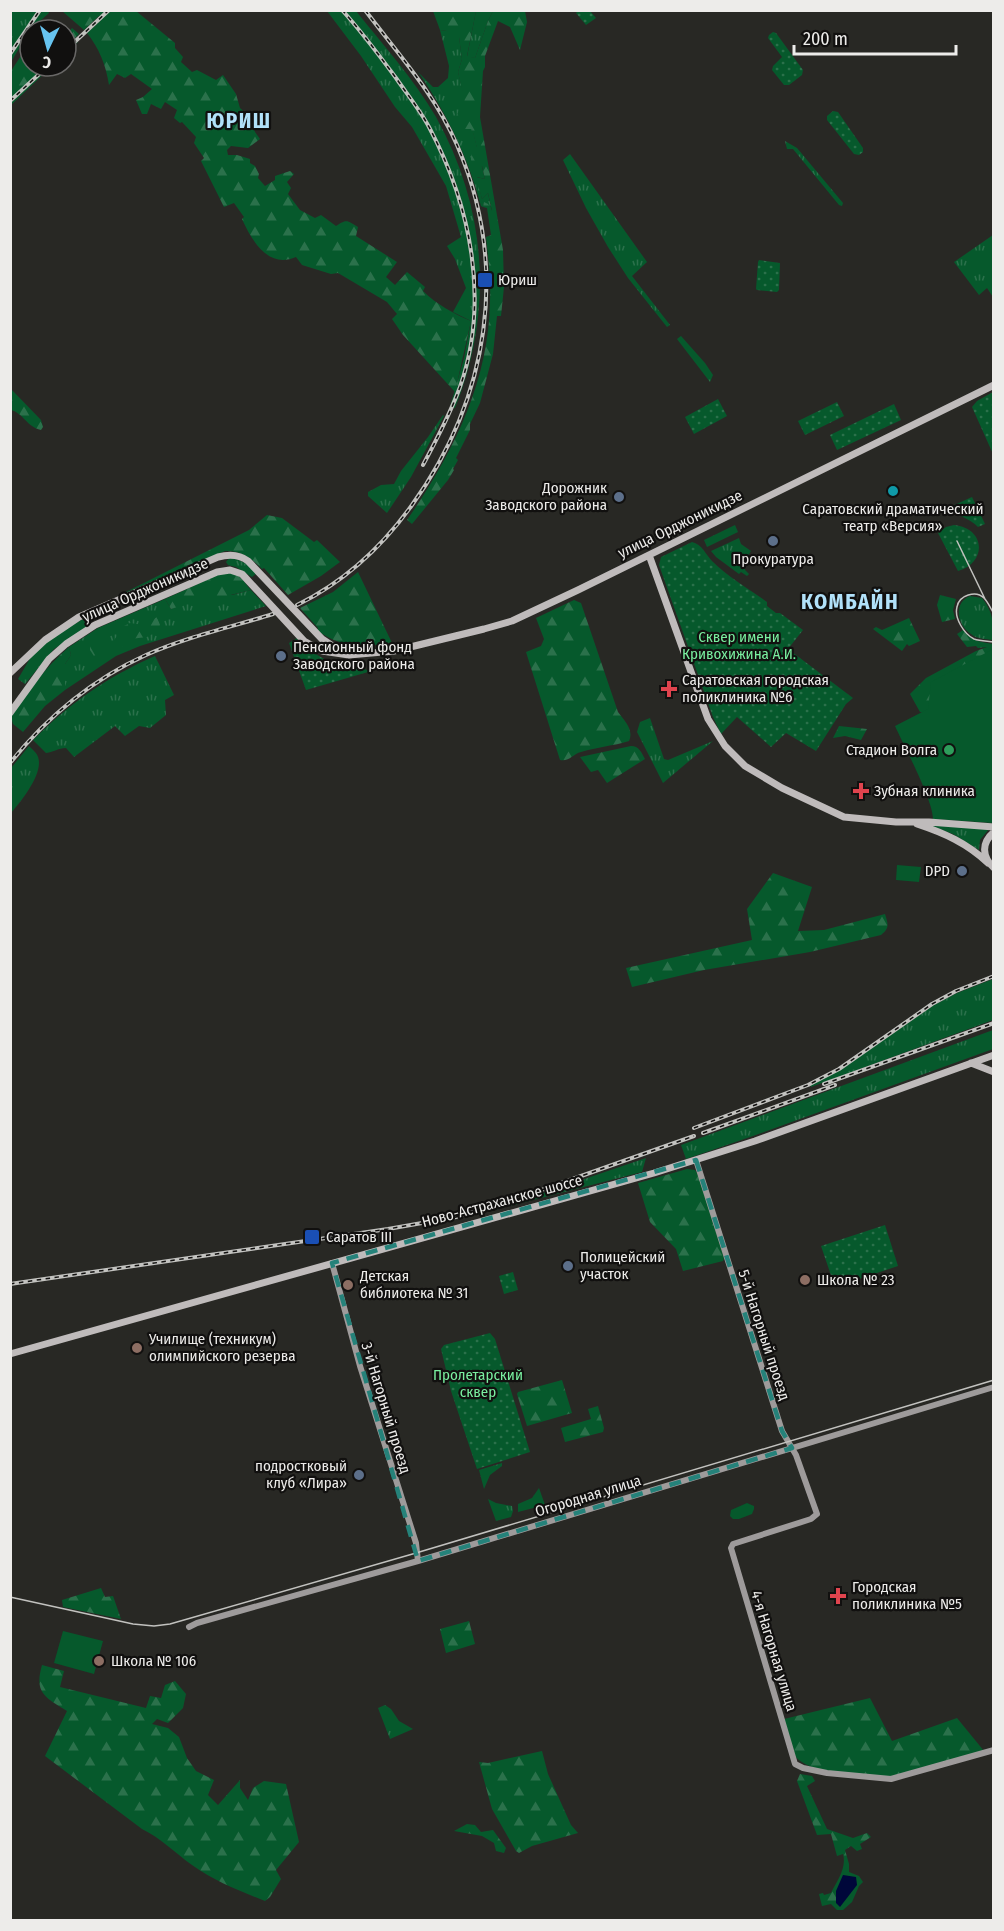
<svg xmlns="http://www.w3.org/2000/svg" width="1004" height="1931" viewBox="0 0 1004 1931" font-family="'Fira Sans Condensed',sans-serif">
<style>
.grass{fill:url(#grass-tufts)}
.forest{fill:url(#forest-firs)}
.park{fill:url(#park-dots)}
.pitch{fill:#06592c}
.water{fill:#00073a}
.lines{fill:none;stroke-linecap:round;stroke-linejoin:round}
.secondary{stroke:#9e9b9b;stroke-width:6}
.primary{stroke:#bfbbbb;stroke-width:7}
.tram{stroke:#c2c2bf;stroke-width:1.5}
.rail-casing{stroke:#c2c2bf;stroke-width:4}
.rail{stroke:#11100f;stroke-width:1.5;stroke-dasharray:4.5;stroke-linecap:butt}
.marked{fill:none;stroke:#25827a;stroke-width:4.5;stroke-dasharray:12 8;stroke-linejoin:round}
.transit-dot{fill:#1a4fb4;stroke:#11100f;stroke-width:2}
.culture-dot{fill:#0f9aa8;stroke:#11100f;stroke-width:2}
.service-dot{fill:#5c6f8a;stroke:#11100f;stroke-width:2}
.health-dot{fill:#e0444e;stroke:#11100f;stroke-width:2}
.leisure-dot{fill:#2e9e5b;stroke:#11100f;stroke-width:2}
.education-dot{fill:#8d6e63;stroke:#11100f;stroke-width:2}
.labels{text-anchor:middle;stroke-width:4.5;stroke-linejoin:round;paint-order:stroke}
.poi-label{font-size:15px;fill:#edecea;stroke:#11100f;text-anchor:start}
.street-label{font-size:15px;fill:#edecea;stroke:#11100f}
.park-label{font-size:15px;fill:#7af0a0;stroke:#11100f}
.district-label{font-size:21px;font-weight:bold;letter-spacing:1.5px;fill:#b1e1f9;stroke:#11100f}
</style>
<defs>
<pattern id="grass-tufts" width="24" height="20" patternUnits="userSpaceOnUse" patternTransform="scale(1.5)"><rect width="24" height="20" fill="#06592c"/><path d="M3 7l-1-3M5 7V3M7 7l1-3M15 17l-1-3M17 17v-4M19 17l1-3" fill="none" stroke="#2b714b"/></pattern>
<pattern id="forest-firs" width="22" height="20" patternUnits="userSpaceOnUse" patternTransform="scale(1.5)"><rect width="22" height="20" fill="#06592c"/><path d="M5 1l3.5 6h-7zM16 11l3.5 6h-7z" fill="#2b714b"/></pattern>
<pattern id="park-dots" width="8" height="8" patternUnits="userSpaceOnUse" patternTransform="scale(1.5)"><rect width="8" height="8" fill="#06592c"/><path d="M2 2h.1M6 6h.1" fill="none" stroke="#2b714b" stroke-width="1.8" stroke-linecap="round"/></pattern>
</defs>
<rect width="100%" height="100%" fill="#282824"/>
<path class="grass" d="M 11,10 L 48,11 L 49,13 L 30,30 L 11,62 Z
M 327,11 L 356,11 C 383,45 414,79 436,117 C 487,209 494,311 455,408 L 450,407 L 464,358 L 471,321 L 453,312 L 466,288 L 455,259 L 447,246 L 461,237 L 446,186 L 412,127 L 395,107 L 361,56 Z
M 476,11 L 493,11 L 488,21 L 475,58 L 467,57 Z
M 440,30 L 447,31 L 459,37 L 462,59 L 458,72 L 485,179 L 477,177 L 482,199 L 488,193 L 492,213 L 484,203 L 483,207 L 481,206 C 468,158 447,113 418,72 L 433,87 L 438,87 L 448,78 L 449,66 Z
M 785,141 L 797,148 L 843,203 L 842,206 L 839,205 L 793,149 L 787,149 Z
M 570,154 L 647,262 L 632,276 L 670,325 L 667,327 L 628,278 L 608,247 L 586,208 L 563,160 Z
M 993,235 L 993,297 L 987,288 L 979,295 L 954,262 Z
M 681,336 L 705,363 L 713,375 L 710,382 L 677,339 Z
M 443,415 L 444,416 L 411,477 L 387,513 L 368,496 L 368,492 L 381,485 L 394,484 L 401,471 L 428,437 Z
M 735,525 L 738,532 L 707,547 L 704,540 Z
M 739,538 L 741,544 L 751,551 L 744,562 L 745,570 L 749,574 L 747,576 L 741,572 L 739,574 L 716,557 L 711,551 Z
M 229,558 C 242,559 248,565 257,573 L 252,577 L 236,567 L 228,565 L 226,562 Z
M 251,590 L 266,606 L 140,646 L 116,656 L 65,690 L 65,664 L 71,655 L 69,647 L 98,628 L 165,599 L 171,609 L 199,595 L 232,595 Z
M 970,596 L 982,598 C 993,612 994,623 993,640 C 985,639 977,639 971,634 C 957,625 953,603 970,596 Z
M 83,619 L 88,622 L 86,628 L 54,649 L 25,684 L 18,679 L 32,655 L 53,637 Z
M 155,656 L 174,695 L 165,700 L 166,715 L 150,728 L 139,726 L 125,736 L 115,726 L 74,757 L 66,748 C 58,748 54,752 46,753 L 33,740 C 70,703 107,677 155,656 Z
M 650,718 L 664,759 L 668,760 L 713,741 L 663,783 L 637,732 L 640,722 Z
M 29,746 C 32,749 37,753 38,757 C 44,773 21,802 11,813 L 11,768 Z
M 929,825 L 989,829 L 980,840 L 979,850 L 953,834 Z
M 993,979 L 993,1020 L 811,1087 L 810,1085 L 840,1070 L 934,1005 L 957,993 Z
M 993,1030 L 993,1049 L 753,1136 L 686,1159 L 681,1145 Z
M 646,1158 L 642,1172 L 490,1211 Z
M 502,1463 L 502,1466 L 490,1475 L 484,1489 L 479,1470 Z
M 539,1488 L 545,1505 L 518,1512 L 518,1504 L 532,1498 Z
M 488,1499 L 496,1503 L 512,1506 L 513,1511 L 511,1517 L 496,1521 Z
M 385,1705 L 391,1709 L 399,1721 L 413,1729 L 390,1739 L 378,1708 Z"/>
<path class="forest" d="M 62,11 L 136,11 L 175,43 L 175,48 L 183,57 L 181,62 L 192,72 L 197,70 L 216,80 L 223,75 L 236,94 L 240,108 L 249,116 L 255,132 L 260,139 L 248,148 L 231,146 L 227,150 L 228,155 L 237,155 L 250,159 L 250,163 L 255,166 L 259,174 L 258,178 L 265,186 L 275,180 L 275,176 L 290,171 L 294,174 L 287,182 L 291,188 L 288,194 L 300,210 L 315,218 L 321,215 L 336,226 C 347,218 348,221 358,227 L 356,236 L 397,262 L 386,277 L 395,285 L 407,272 L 425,287 L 423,291 C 436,304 454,314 471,321 L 455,392 L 403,335 L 392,319 L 397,314 L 387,302 L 338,273 L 331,274 L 302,265 L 296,257 C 268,269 252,241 242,219 L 244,217 L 234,203 L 224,207 L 201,161 L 204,158 L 194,143 L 196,137 L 182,122 L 180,123 L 174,118 L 177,110 L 165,102 L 161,109 L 151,104 L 147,114 L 142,114 L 136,100 L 143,97 L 152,89 L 131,74 L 125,78 L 117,74 L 109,85 C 106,65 99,48 87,33 L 102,19 L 99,16 L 84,30 Z
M 433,11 L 476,11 L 467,56 L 475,58 L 488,21 L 493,11 L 525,11 L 527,22 L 520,50 L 510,27 L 498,21 L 485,56 L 485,67 L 483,71 L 480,117 L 503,250 L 504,287 L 501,316 L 497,316 L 493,354 L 480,403 L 470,424 L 470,430 L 456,458 L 458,460 L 453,469 L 454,470 L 448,480 L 412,524 L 407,520 C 452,455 489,382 490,301 C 491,279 488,258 486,237 L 491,235 L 487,208 L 483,207 L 484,202 L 488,204 L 492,211 L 488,193 L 482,199 L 476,177 L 485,179 L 482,166 L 476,169 L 471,160 L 472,149 L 477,148 L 472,129 L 462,129 L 455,119 L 460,108 L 466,108 L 458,72 L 462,59 L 459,37 L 450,37 L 447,31 L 440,30 Z
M 72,28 L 79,34 L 75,38 L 78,42 L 66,53 L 66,35 Z
M 30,42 L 30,66 L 52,66 L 11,105 L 11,71 Z
M 11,389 L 41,420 L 43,427 L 41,430 C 27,427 23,413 11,410 Z
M 267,515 L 282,518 L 314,542 L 317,540 L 340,562 L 321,576 L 288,595 L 264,568 L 262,569 C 251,558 241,550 225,551 L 118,596 L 249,530 Z
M 224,572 C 240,572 243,581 251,590 L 206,601 L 199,596 L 193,602 L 171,609 L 165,599 Z
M 358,572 L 392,643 C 365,647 339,648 317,630 L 318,628 L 300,608 L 333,592 Z
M 940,595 L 956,599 L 953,610 L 955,619 L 942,622 L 937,605 Z
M 574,600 L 581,603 L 618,712 C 625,721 634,730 629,741 C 613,746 597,747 581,752 C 573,754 569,762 560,760 L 526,652 L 541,646 L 544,639 L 536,618 Z
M 157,617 L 160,625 L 157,631 L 147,637 L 130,639 L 124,646 L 112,648 L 105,655 L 96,659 L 90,650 L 90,640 L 95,638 L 101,645 L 112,643 L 124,626 L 130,623 L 144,625 Z
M 909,618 L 920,641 L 909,646 L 907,644 L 902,651 L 873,629 L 876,627 L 882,630 Z
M 963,630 C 971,641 980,642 993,644 L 993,660 L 926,714 L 920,712 L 910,694 L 926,678 L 976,651 L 987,647 L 978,648 L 976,646 L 967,647 L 957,634 Z
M 69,647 L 71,655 L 65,664 L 65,690 L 45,706 L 23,732 L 13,724 L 11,717 C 30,690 44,668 69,647 Z
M 839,726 L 867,729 L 861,740 L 845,736 L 833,738 Z
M 631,746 C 639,746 641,752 645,759 L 607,783 L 598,770 L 591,772 L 580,757 Z
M 773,873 L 812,887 L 798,931 L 824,930 L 885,914 C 888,924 890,928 881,935 L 810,952 L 704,970 L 632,987 L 626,968 L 752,940 L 747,909 Z
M 687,1169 L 695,1170 L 699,1176 L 724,1258 L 723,1261 L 683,1271 L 676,1249 L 650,1222 L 638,1183 Z
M 562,1380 L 572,1413 L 527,1426 L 517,1394 L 518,1392 Z
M 598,1406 L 604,1428 L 603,1432 L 565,1442 L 561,1428 L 591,1419 L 588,1409 Z
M 101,1588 L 105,1597 L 113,1596 L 121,1619 L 63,1607 L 62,1600 Z
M 469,1621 L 475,1644 L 446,1653 L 440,1629 Z
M 42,1665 L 64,1671 L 60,1687 L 146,1708 L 150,1696 L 161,1698 L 165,1685 L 175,1681 L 186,1694 L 183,1708 L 168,1723 L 157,1719 L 152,1724 L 168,1728 L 179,1737 L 187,1758 L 196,1771 L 214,1780 L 208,1795 L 218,1805 L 240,1780 L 240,1788 L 248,1800 L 253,1788 L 264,1781 L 286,1784 L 299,1842 L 276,1870 L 281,1879 L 270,1897 L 265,1901 C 240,1891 214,1881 192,1865 C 175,1853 161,1838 142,1829 L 45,1756 L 67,1711 C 45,1697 34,1693 42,1665 Z
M 870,1698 L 892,1741 L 957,1718 L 984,1751 L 892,1776 C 869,1777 809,1775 795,1756 L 784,1719 Z
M 542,1751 L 548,1774 L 571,1825 L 578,1833 L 532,1846 L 519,1853 L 516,1851 L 492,1809 L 479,1762 L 488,1763 Z
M 800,1774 L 812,1776 L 815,1781 L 807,1786 L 827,1829 L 853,1838 L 867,1833 L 871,1837 L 860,1844 L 862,1849 L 857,1851 L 851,1846 L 845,1850 L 849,1864 L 849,1872 L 859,1876 L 863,1882 L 859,1886 L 852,1902 L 843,1910 L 837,1910 L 831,1904 L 822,1906 L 819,1894 L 823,1893 L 824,1895 L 831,1893 C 837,1881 847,1868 843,1854 L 837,1856 L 831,1834 L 817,1835 L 797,1781 Z
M 467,1824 L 475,1825 L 481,1832 L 493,1830 L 506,1848 L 504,1853 L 496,1851 L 494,1843 L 482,1836 L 454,1831 Z"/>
<path class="park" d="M 579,10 L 590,11 L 596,18 L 586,25 L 576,13 Z
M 773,32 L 776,33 L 803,70 L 802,75 L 789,85 L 784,85 L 772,70 L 773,66 L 782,57 L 768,38 L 769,35 Z
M 833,111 L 838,112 L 863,148 L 863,152 L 859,155 L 854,154 L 827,120 L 827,116 Z
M 759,260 L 780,263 L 779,290 L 777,292 L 757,290 L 756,289 L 758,262 Z
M 993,392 L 993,454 L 972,407 L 977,401 Z
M 718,399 L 727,416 L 694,434 L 685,417 Z
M 837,402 L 844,416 L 805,435 L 798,421 Z
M 894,404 L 901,420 L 837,450 L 830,435 Z
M 972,497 L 985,524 L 978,527 C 970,518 955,516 950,507 Z
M 954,525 C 985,528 988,562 958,571 L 938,533 L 946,527 Z
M 692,542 C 702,544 706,555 712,561 C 728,577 749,589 767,602 L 767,606 L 776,613 L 780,613 L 803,630 L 788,649 L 853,698 L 846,704 L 816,751 L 786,733 L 771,747 L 737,717 L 721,734 L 713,717 L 659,565 L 661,557 Z
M 297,638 C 308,650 327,663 343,666 C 351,668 359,667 367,670 L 368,672 L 306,690 L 289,643 Z
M 885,1225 L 898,1266 L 835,1287 L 821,1246 Z
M 513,1272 L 518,1290 L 504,1294 L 499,1276 Z
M 490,1333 L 495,1339 L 530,1452 L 477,1469 L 451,1391 L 441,1349 L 444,1345 Z"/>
<path class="pitch" d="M 993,649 L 993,823 L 933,819 C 933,800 904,746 895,726 L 928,709 L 931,682 Z
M 897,865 L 921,867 L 919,882 L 896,880 Z
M 747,1503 L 754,1506 L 754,1509 L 752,1514 L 739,1519 L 733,1519 L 730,1516 L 731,1510 Z
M 63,1631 L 103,1641 L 94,1674 L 54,1663 Z"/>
<path class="water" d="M 843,1875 L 856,1877 L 857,1885 L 840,1907 L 836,1903 L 836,1891 Z"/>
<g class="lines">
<path class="secondary" d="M 696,1160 L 782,1431 L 796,1455 L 817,1514 L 811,1519 L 733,1544 L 731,1548 L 795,1764 L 803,1768 L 827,1773 L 891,1779 L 994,1750
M 332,1263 L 360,1366 L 416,1543 L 418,1561
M 189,1627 L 197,1623 L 418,1561 L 994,1387"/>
<path class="primary" d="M 649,555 L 708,719 L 725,746 L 745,766 L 782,788 L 844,817 L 896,822 L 929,822 L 994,827
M 10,673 L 45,640 L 79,617 L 218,557 C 229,554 239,554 248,561 L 322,639 L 331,645 L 350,651
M 10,713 L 49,659 L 66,644 L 95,625 L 217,572 L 230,570 L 242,574 L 304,641 L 322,651 L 349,655 L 394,651 L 484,629 L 512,621 L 578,590 L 994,385
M 917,824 C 944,833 967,843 988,863
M 994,832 C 981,843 982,857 994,868
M 971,1063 L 994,1072
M 10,1354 L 654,1173 L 755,1141 L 994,1055"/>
<path class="tram" d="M 957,541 L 985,599
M 994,614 C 991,609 988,602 984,598 C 976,590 959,595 957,607 C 954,618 964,634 974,639 C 980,641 987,641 994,642
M 10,1597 L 133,1624 L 154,1626 L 170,1624 L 416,1553 L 994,1380"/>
<defs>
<path id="rail" d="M 342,10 C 362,32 379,55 396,78 C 407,94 420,110 429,127 C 471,206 490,301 460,387 C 450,414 437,439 423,465
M 66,50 L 109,10
M 10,54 L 40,10
M 10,101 L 48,66
M 297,605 C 344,582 382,547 412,505 C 489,398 510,267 457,145 C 435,94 398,54 365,10
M 10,763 C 47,717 93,679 146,655 C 186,637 231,627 273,614
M 824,1084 L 994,1023
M 694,1128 L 808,1085 L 839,1069 L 932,1004 L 956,991 L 994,976
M 703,1133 L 835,1085
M 10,1284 L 388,1229 L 456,1217 L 519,1198 L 694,1136"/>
</defs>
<use href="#rail" class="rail-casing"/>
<use href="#rail" class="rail"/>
</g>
<path class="marked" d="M 696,1160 L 782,1431 L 792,1448 L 418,1561 L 332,1263 Z"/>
<g class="transit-dot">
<rect x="477" y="272" width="16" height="16" rx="3"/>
<rect x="304" y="1229" width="16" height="16" rx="3"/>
</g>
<circle class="culture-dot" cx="893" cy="491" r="6"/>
<g class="service-dot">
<circle cx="619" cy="497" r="6"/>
<circle cx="773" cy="541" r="6"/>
<circle cx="281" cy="656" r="6"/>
<circle cx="962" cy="871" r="6"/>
<circle cx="568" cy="1266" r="6"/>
<circle cx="359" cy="1475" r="6"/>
</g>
<g class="health-dot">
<path d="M666 680h6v6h6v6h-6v6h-6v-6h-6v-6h6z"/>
<path d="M858 782h6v6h6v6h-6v6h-6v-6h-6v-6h6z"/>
<path d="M835 1587h6v6h6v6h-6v6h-6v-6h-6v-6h6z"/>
</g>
<circle class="leisure-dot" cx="949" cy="750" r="6"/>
<g class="education-dot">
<circle cx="805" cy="1280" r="6"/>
<circle cx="348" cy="1285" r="6"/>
<circle cx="137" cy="1348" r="6"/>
<circle cx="99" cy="1661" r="6"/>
</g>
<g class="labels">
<g class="poi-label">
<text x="498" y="285">Юриш</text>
<text x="607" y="493" text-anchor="end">Дорожник<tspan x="607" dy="17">Заводского района</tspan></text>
<text x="893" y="514" text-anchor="middle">Саратовский драматический<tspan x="893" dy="17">театр «Версия»</tspan></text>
<text x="773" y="564" text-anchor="middle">Прокуратура</text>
<text x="293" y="652">Пенсионный фонд<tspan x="293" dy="17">Заводского района</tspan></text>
<text x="682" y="685">Саратовская городская<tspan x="682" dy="17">поликлиника №6</tspan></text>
<text x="937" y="755" text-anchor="end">Стадион Волга</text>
<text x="874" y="796">Зубная клиника</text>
<text x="950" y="876" text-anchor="end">DPD</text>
<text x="326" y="1242">Саратов III</text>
<text x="580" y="1262">Полицейский<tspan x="580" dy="17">участок</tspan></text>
<text x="360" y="1281">Детская<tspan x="360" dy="17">библиотека № 31</tspan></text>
<text x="817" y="1285">Школа № 23</text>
<text x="149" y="1344">Училище (техникум)<tspan x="149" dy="17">олимпийского резерва</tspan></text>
<text x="347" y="1471" text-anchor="end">подростковый<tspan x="347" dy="17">клуб «Лира»</tspan></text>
<text x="852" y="1592">Городская<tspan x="852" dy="17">поликлиника №5</tspan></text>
<text x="111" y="1666">Школа № 106</text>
</g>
<g class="street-label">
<text transform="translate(680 524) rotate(-26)" y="5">улица Орджоникидзе</text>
<text transform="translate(145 590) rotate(-24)" y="5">улица Орджоникидзе</text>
<text transform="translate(502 1201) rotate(-15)" y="5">Ново-Астраханское шоссе</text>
<text transform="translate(764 1335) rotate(72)" y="5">5-й Нагорный проезд</text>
<text transform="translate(386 1408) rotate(73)" y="5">3-й Нагорный проезд</text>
<text transform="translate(588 1496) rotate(-17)" y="5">Огородная улица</text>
<text transform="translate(774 1651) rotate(73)" y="5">4-я Нагорная улица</text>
</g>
<g class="park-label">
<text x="739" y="642">Сквер имени<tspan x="739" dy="17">Кривохижина А.И.</tspan></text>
<text x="478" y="1380">Пролетарский<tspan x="478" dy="17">сквер</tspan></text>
</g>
<g class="district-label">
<text x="239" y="128">ЮРИШ</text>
<text x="850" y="609">КОМБАЙН</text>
</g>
</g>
<rect width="1004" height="1931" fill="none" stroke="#edecea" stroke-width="24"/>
<g transform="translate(48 48) rotate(185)"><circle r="28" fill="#11100f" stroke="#696867" stroke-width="1.5"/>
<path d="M0-4.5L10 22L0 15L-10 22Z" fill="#67c4f0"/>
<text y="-9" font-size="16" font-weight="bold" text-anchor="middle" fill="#edecea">С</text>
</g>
<path d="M794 45v9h162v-9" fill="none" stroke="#edecea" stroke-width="3"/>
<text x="803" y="45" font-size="18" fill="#edecea" stroke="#11100f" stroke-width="4.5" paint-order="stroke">200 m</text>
</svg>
